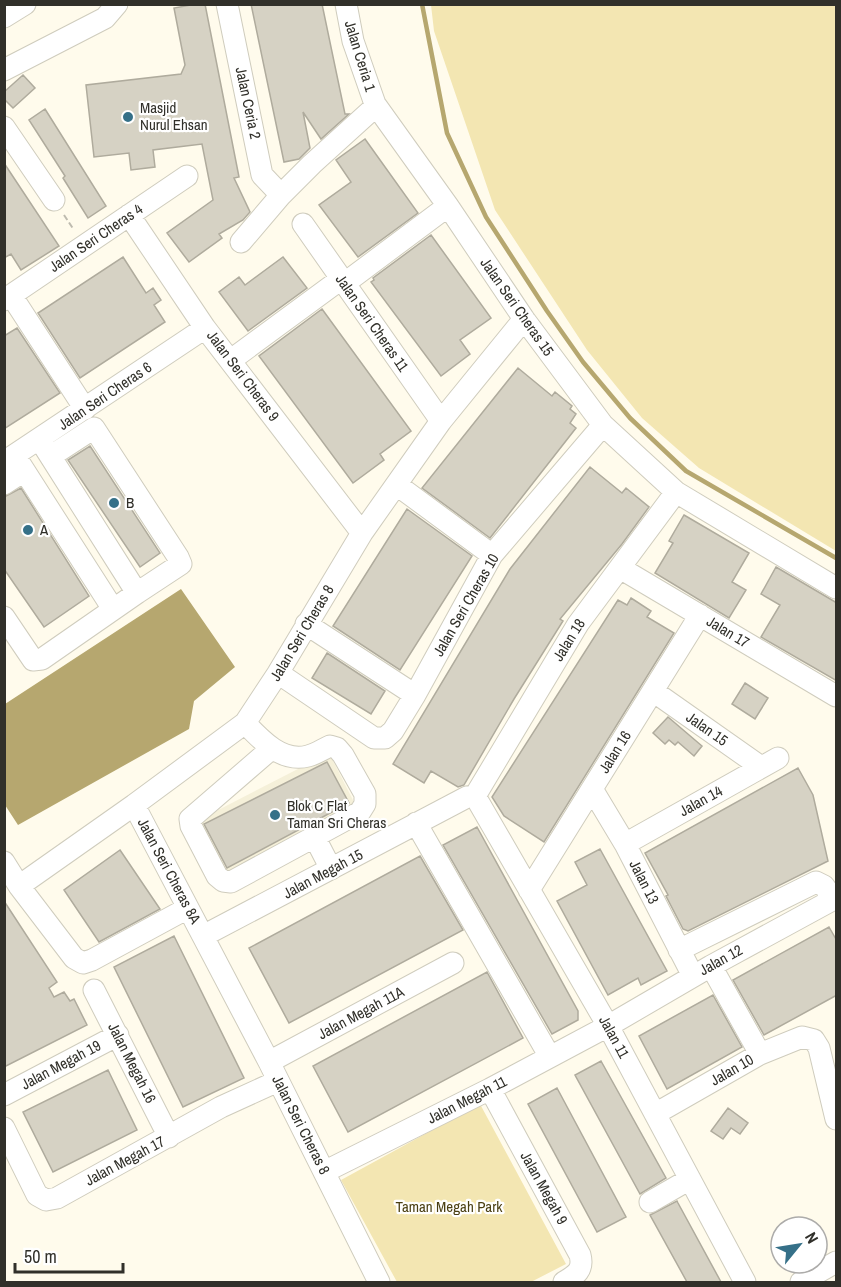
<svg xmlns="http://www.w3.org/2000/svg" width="841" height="1287" viewBox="0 0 841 1287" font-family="'Archivo Narrow',sans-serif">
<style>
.built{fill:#f5f0d9}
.green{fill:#f3e6b2}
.water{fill:#b6a76f}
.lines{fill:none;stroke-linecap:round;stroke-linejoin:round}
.stream{stroke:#b6a76f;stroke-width:4.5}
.building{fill:#d6d2c4;stroke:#afab9d;stroke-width:1.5}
.minor-casing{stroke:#cfccbd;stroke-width:23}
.path{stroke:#bebbaf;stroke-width:2;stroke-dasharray:6 3;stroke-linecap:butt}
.minor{stroke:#fff;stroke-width:21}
.poi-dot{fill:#357088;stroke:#fff;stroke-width:2}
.labels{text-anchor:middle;stroke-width:4.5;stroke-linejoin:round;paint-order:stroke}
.street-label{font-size:15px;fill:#31302a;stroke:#fff}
.poi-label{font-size:15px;fill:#31302a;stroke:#fff;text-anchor:start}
.park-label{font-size:15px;fill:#4a3f12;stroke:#fff}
</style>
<rect width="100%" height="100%" fill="#fffbec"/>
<path class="built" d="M 329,753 L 357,808 L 228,878 L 195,822 Z"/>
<path class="green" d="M 431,5 L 836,5 L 836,551 L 699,468 L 642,418 L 587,350 L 495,210 L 434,31 Z
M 480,1104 L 566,1264 L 531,1282 L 397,1282 L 341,1180 Z"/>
<path class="water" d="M 181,589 L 235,667 L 194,701 L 189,729 L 18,825 L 5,805 L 5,704 Z"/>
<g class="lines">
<path class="stream" d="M 422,4 L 447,133 L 486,217 L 547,311 L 583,362 L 630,418 L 686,471 L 836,558"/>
</g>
<path class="building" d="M 196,4 L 205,4 L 239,177 L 234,178 L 250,212 L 243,220 L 219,234 L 222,238 L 189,262 L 167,233 L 213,200 L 202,144 L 153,150 L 155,167 L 131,170 L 129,153 L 94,157 L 86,85 L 181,74 L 185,65 L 174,8 Z
M 251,4 L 322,4 L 345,114 L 349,114 L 321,139 L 303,112 L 310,148 L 299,159 L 284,162 Z
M 23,75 L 35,88 L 13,108 L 4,99 L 4,92 Z
M 45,109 L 106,206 L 88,218 L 63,178 L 65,176 L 29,120 Z
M 365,139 L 418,213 L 358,257 L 319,205 L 351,182 L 336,160 Z
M 4,163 L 59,246 L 21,270 L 11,254 L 4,258 Z
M 431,235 L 491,318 L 460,340 L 470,354 L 441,376 L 371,282 L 374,280 L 373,278 Z
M 123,257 L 146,293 L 153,288 L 161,300 L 154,305 L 165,322 L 80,378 L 38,313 Z
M 283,257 L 307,288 L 248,331 L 219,292 L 239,277 L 245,285 Z
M 322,309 L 411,431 L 380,454 L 384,460 L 353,483 L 259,356 Z
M 17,328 L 60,393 L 4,429 L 4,336 Z
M 518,368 L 552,396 L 555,392 L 572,406 L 570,409 L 576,414 L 570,423 L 576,428 L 490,538 L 422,488 Z
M 90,446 L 160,553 L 140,567 L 68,460 Z
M 590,467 L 622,493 L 626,488 L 649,507 L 622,544 L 560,619 L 563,621 L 514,699 L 464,785 L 458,787 L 431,771 L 424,783 L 393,764 L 510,569 Z
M 21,488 L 89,596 L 44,627 L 4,569 L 4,497 Z
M 407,509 L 472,556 L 400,670 L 333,626 Z
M 684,515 L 749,553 L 732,582 L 746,590 L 729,618 L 655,573 L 673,543 L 669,541 Z
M 776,567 L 837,603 L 837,681 L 761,637 L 780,605 L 761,594 Z
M 631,598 L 651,611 L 647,617 L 674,633 L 544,842 L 504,816 L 492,797 L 618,600 L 627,605 Z
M 327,653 L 385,691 L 371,714 L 312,678 Z
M 745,683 L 768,698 L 755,719 L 732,704 Z
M 668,717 L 702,746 L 694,756 L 678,742 L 675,745 L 669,740 L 665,744 L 653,733 Z
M 327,762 L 349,803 L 227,868 L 204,824 Z
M 798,768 L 813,795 L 828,861 L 688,931 L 683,929 L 666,896 L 668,895 L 645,853 Z
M 477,827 L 578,1011 L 578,1020 L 552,1034 L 443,845 Z
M 600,849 L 667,971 L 641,985 L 638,978 L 608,995 L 557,901 L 587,885 L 575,862 Z
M 120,850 L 160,909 L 99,942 L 64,890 Z
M 420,856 L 463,930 L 289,1023 L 249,948 Z
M 4,901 L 57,982 L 49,988 L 54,997 L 64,992 L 70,1001 L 74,999 L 87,1025 L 4,1067 Z
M 829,927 L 837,941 L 837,995 L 764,1035 L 733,980 Z
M 174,936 L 244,1078 L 183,1107 L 114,967 Z
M 487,972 L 523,1038 L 348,1132 L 313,1066 Z
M 713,995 L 742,1047 L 667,1089 L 639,1036 Z
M 601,1061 L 666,1178 L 640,1194 L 575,1075 Z
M 108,1070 L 137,1130 L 53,1172 L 23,1112 Z
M 557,1088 L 626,1217 L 597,1232 L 528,1104 Z
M 728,1108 L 748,1123 L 740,1134 L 731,1128 L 723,1139 L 711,1131 Z
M 677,1201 L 678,1203 L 721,1282 L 687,1282 L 650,1215 Z"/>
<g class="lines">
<defs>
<path id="minor" d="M 227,4 L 262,175 L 281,195
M 346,4 L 353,41 L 375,104 L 448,206 L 524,319 L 603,425 L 676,492 L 836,588
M 4,17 L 25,4
M 4,70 L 105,18 L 117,4
M 4,127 L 54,200
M 129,215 L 205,328 L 362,533
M 303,224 L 441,421
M 241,242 L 281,195 L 312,164 L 376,106
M 345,283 L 448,206
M 11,295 L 85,409
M 4,300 L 187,176
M 231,360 L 341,279
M 15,456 L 113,609
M 51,456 L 94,428 L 178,557 L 181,564 L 137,593
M 4,462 L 205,328
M 4,484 L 24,471
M 397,485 L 492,555
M 620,568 L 836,696
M 4,617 L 33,660 L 42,659 L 137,593 L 40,440
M 306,624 L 415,695
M 278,673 L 374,738 L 385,738 L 393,731 L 415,695 L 492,555 L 603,425
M 653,691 L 761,767
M 245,723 C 261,740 282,763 308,756 C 316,754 323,749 330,746 L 337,748 L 343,755 L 365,794 L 365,804 L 360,812 L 231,882 L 223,881 L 217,876 L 191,826 L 190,819 L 271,749
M 592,789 L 625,844 L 693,976
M 475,796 L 608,1026 L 745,1282
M 475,796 L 578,624 L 676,492
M 134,805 L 269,1062 L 379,1282
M 416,823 L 550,1057
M 314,836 L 331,869
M 625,844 L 778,758
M 4,862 L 19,886 L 74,958 L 83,963 L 92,960 L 188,908
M 19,886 L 134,805 L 245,723 L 278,673 L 362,533 L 441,421 L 524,319
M 529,890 L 700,615
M 203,936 L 467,797 L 475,796
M 679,950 L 816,882 L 824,886 L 833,899
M 711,966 L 760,1054
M 94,990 L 169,1137
M 269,1062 L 453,963
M 490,1089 L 580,1255 C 584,1270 576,1275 564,1282
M 4,1095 L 118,1035
M 655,1114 L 760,1054 L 802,1037 L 814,1040 L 819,1048 L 836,1119
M 4,1128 L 37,1195 L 46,1200 L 57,1198 L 221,1107 L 278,1081
M 324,1172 L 490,1089 L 608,1026 L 711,966 L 836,898
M 650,1202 L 690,1179
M 801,1282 L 836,1262"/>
</defs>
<use href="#minor" class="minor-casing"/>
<path class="path" d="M 64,215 L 74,230"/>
<use href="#minor" class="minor"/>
</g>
<g class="poi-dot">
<circle cx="128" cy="117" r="6"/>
<circle cx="114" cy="503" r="6"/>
<circle cx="28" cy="530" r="6"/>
<circle cx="275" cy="815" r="6"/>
</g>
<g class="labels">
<g class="street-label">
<text transform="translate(360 56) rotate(73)" y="5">Jalan Ceria 1</text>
<text transform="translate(248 103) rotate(78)" y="5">Jalan Ceria 2</text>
<text transform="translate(96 238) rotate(-34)" y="5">Jalan Seri Cheras 4</text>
<text transform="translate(517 307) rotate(55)" y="5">Jalan Seri Cheras 15</text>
<text transform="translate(372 323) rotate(55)" y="5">Jalan Seri Cheras 11</text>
<text transform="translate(243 376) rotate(53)" y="5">Jalan Seri Cheras 9</text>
<text transform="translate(105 396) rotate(-34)" y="5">Jalan Seri Cheras 6</text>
<text transform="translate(466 605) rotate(-60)" y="5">Jalan Seri Cheras 10</text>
<text transform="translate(728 632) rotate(31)" y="5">Jalan 17</text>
<text transform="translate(302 633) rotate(-59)" y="5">Jalan Seri Cheras 8</text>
<text transform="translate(569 640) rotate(-58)" y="5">Jalan 18</text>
<text transform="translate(707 729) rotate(35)" y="5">Jalan 15</text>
<text transform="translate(615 752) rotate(-58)" y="5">Jalan 16</text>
<text transform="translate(701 801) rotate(-29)" y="5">Jalan 14</text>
<text transform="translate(169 871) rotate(62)" y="5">Jalan Seri Cheras 8A</text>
<text transform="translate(323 874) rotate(-28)" y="5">Jalan Megah 15</text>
<text transform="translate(644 882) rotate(63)" y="5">Jalan 13</text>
<text transform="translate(721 960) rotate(-29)" y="5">Jalan 12</text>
<text transform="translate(361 1013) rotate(-28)" y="5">Jalan Megah 11A</text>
<text transform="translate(614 1037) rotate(61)" y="5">Jalan 11</text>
<text transform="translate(132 1063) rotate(63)" y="5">Jalan Megah 16</text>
<text transform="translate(61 1065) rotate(-28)" y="5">Jalan Megah 19</text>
<text transform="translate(732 1070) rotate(-30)" y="5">Jalan 10</text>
<text transform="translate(467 1100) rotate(-27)" y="5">Jalan Megah 11</text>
<text transform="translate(301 1125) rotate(63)" y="5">Jalan Seri Cheras 8</text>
<text transform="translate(125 1161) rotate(-28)" y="5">Jalan Megah 17</text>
<text transform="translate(544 1188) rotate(61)" y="5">Jalan Megah 9</text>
</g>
<g class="poi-label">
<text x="140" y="113">Masjid<tspan x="140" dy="17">Nurul Ehsan</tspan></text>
<text x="126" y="508">B</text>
<text x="40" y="535">A</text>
<text x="287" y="811">Blok C Flat<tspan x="287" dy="17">Taman Sri Cheras</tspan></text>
</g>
<g class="park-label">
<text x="449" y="1212">Taman Megah Park</text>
</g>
</g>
<rect width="841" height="1287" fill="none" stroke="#31302a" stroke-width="12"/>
<g transform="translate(799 1245) rotate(60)"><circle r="28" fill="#ffffff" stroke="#adacaa" stroke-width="1.5"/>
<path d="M0-4.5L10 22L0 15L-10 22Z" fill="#357088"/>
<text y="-9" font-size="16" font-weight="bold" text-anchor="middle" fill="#31302a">N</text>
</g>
<path d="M15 1263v9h108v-9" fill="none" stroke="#31302a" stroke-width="3"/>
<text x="24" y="1263" font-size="18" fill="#31302a" stroke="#ffffff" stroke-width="4.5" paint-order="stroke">50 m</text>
</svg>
